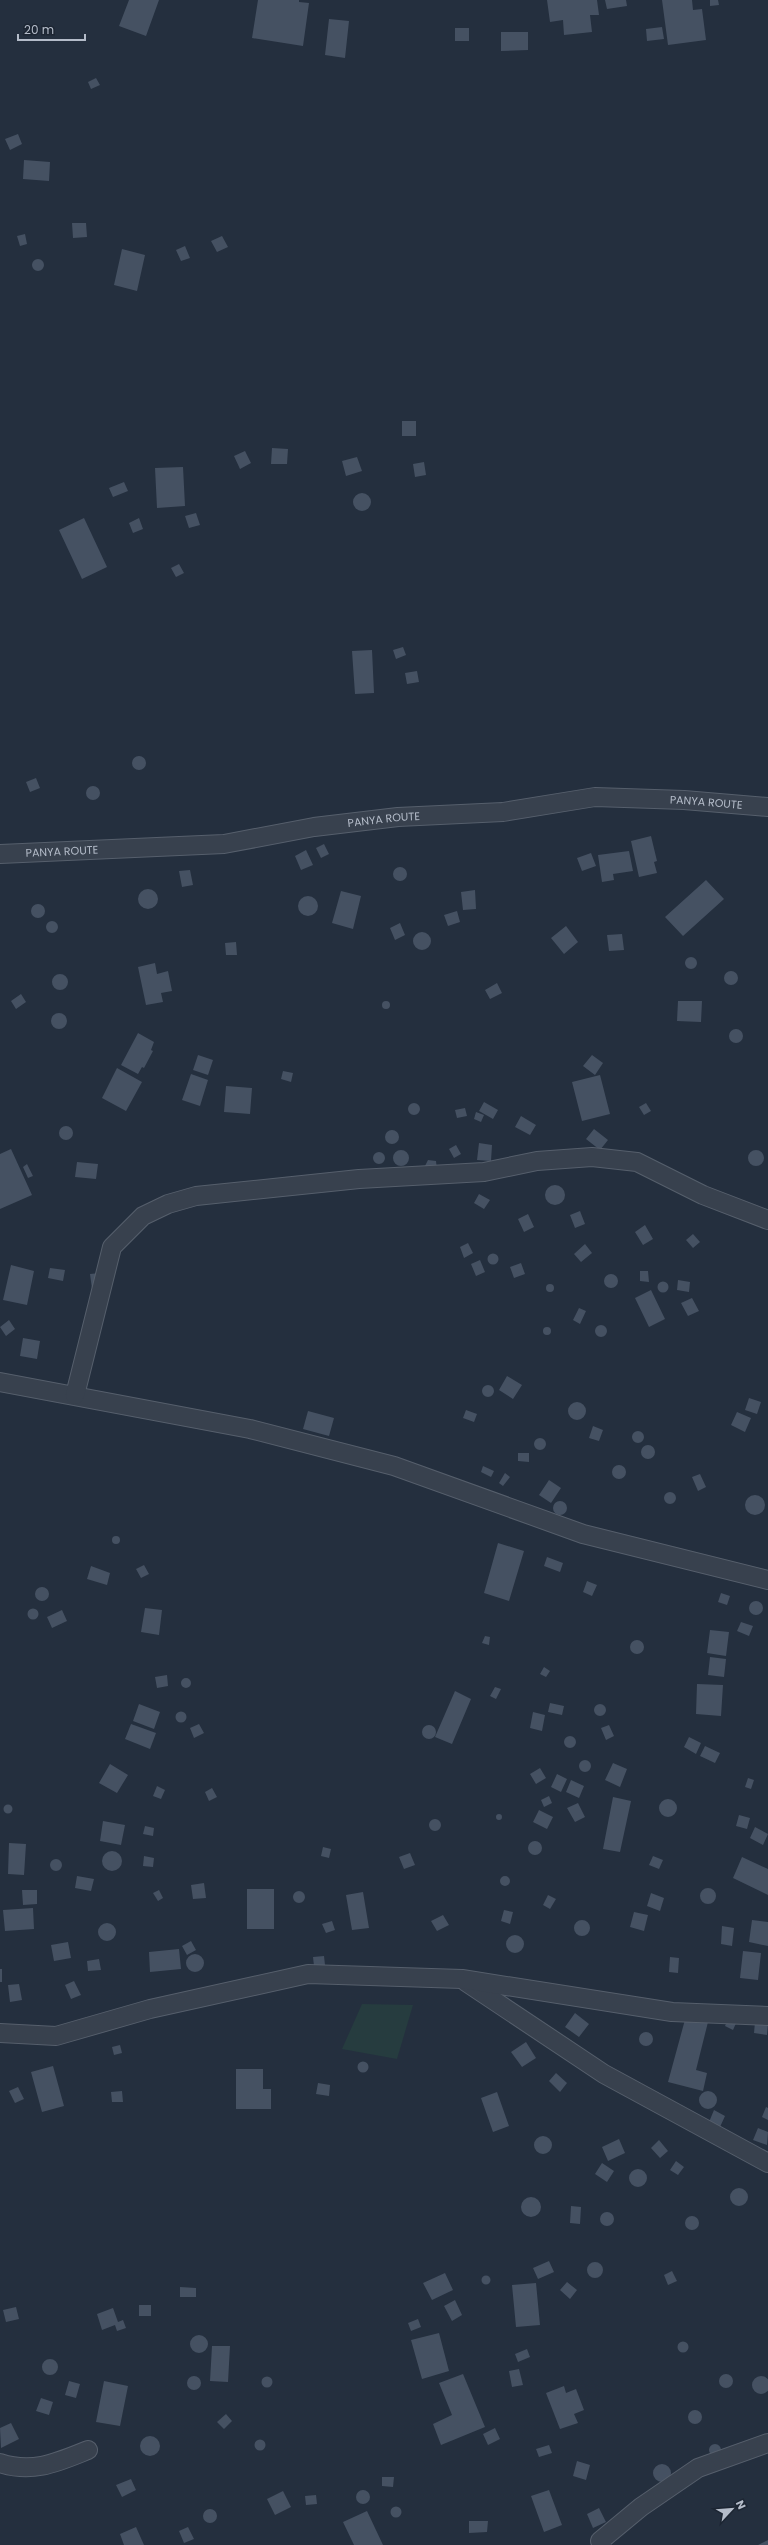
<svg xmlns="http://www.w3.org/2000/svg" width="768" height="2545" viewBox="0 0 768 2545" font-family="Poppins,sans-serif">
<style>
.green{fill:#263c3f}
.building{fill:#455162}
.lines{fill:none;stroke-linecap:round;stroke-linejoin:round}
.minor-casing{stroke:#565f6c;stroke-width:20}
.minor{stroke:#38414e;stroke-width:18}
.labels{text-anchor:middle;stroke-width:3;stroke-linejoin:round;paint-order:stroke}
.street-label{font-size:11px;fill:#b4bcc9;stroke:#1d2633}
</style>
<rect width="100%" height="100%" fill="#242f3e"/>
<path class="green" d="M 362,2004 L 413,2005 L 397,2059 L 342,2049 Z"/>
<path class="building" d="M 129,0 L 159,0 L 146,36 L 119,26 Z
M 258,0 L 299,0 L 299,2 L 309,3 L 303,46 L 252,38 Z
M 547,0 L 597,0 L 599,15 L 590,15 L 592,32 L 564,35 L 563,20 L 550,22 Z
M 605,0 L 626,0 L 627,6 L 607,9 Z
M 662,0 L 692,0 L 693,10 L 702,9 L 706,40 L 668,45 Z
M 710,0 L 718,0 L 719,5 L 710,6 Z
M 329,19 L 349,21 L 345,58 L 325,55 Z
M 662,27 L 664,39 L 647,41 L 646,29 Z
M 455,28 L 469,28 L 469,41 L 455,41 Z
M 501,32 L 528,32 L 528,50 L 501,51 Z
M 96,78 L 100,85 L 91,89 L 88,82 Z
M 18,134 L 22,144 L 10,150 L 5,139 Z
M 24,160 L 50,162 L 49,181 L 23,179 Z
M 72,223 L 86,223 L 87,237 L 73,238 Z
M 25,234 L 27,244 L 20,246 L 17,236 Z
M 222,236 L 228,247 L 217,252 L 211,241 Z
M 185,246 L 190,258 L 181,261 L 176,250 Z
M 122,249 L 145,255 L 137,291 L 114,285 Z
M32 265a6 6 0 1 1 12 0a6 6 0 1 1-12 0Z
M 402,421 L 416,421 L 416,436 L 402,436 Z
M 272,448 L 288,449 L 287,464 L 271,464 Z
M 245,451 L 251,463 L 240,469 L 234,456 Z
M 357,457 L 362,471 L 346,476 L 342,461 Z
M 424,462 L 426,475 L 415,477 L 413,464 Z
M 183,467 L 185,506 L 157,508 L 155,468 Z
M 124,482 L 128,491 L 113,497 L 109,488 Z
M353 502a9 9 0 1 1 18 0a9 9 0 1 1-18 0Z
M 196,513 L 200,525 L 189,528 L 185,516 Z
M 84,518 L 107,567 L 82,579 L 59,530 Z
M 139,518 L 143,529 L 133,533 L 129,523 Z
M 179,564 L 184,573 L 176,577 L 171,568 Z
M 403,647 L 406,655 L 396,659 L 393,650 Z
M 372,650 L 374,693 L 355,694 L 352,651 Z
M 417,671 L 419,682 L 407,684 L 405,673 Z
M132 763a7 7 0 1 1 14 0a7 7 0 1 1-14 0Z
M 36,778 L 40,788 L 30,792 L 26,782 Z
M86 793a7 7 0 1 1 14 0a7 7 0 1 1-14 0Z
M 651,836 L 657,861 L 654,862 L 657,873 L 639,877 L 631,841 Z
M 324,844 L 329,854 L 321,858 L 316,848 Z
M 306,850 L 313,865 L 301,870 L 295,856 Z
M 629,851 L 633,871 L 613,874 L 614,880 L 602,882 L 598,855 Z
M 591,853 L 596,866 L 582,871 L 577,858 Z
M393 874a7 7 0 1 1 14 0a7 7 0 1 1-14 0Z
M 190,870 L 193,885 L 182,887 L 179,871 Z
M 706,880 L 724,899 L 683,936 L 665,917 Z
M138 899a10 10 0 1 1 20 0a10 10 0 1 1-20 0Z
M 475,890 L 476,909 L 463,910 L 461,892 Z
M 341,891 L 361,896 L 353,929 L 332,923 Z
M298 906a10 10 0 1 1 20 0a10 10 0 1 1-20 0Z
M31 911a7 7 0 1 1 14 0a7 7 0 1 1-14 0Z
M 457,911 L 460,922 L 448,926 L 444,915 Z
M46 927a6 6 0 1 1 12 0a6 6 0 1 1-12 0Z
M 400,923 L 405,935 L 395,940 L 390,928 Z
M 566,926 L 578,942 L 564,954 L 551,938 Z
M413 941a9 9 0 1 1 18 0a9 9 0 1 1-18 0Z
M 622,934 L 624,950 L 609,951 L 607,935 Z
M 236,942 L 237,955 L 226,955 L 225,943 Z
M685 963a6 6 0 1 1 12 0a6 6 0 1 1-12 0Z
M 155,963 L 157,974 L 168,971 L 172,991 L 161,993 L 163,1002 L 146,1005 L 138,967 Z
M724 978a7 7 0 1 1 14 0a7 7 0 1 1-14 0Z
M52 982a8 8 0 1 1 16 0a8 8 0 1 1-16 0Z
M 497,983 L 502,993 L 490,999 L 485,990 Z
M 21,994 L 26,1002 L 16,1009 L 11,1001 Z
M382 1005a4 4 0 1 1 8 0a4 4 0 1 1-8 0Z
M 678,1001 L 702,1001 L 701,1022 L 677,1021 Z
M51 1021a8 8 0 1 1 16 0a8 8 0 1 1-16 0Z
M729 1036a7 7 0 1 1 14 0a7 7 0 1 1-14 0Z
M 138,1033 L 154,1042 L 151,1050 L 153,1051 L 144,1068 L 142,1067 L 138,1074 L 121,1065 Z
M 198,1055 L 213,1060 L 208,1075 L 193,1070 Z
M 592,1055 L 603,1063 L 595,1075 L 583,1066 Z
M 117,1068 L 142,1082 L 126,1111 L 102,1098 Z
M 283,1071 L 293,1073 L 291,1082 L 281,1079 Z
M 191,1074 L 208,1080 L 200,1106 L 182,1100 Z
M 600,1075 L 610,1114 L 582,1121 L 572,1082 Z
M 226,1086 L 252,1088 L 250,1114 L 224,1112 Z
M 484,1102 L 498,1110 L 493,1119 L 479,1111 Z
M408 1109a6 6 0 1 1 12 0a6 6 0 1 1-12 0Z
M 646,1103 L 651,1111 L 644,1115 L 639,1107 Z
M 465,1108 L 467,1116 L 457,1118 L 455,1110 Z
M 476,1112 L 484,1115 L 481,1122 L 474,1119 Z
M 521,1116 L 536,1125 L 530,1135 L 515,1127 Z
M59 1133a7 7 0 1 1 14 0a7 7 0 1 1-14 0Z
M 594,1129 L 608,1140 L 600,1150 L 586,1139 Z
M385 1137a7 7 0 1 1 14 0a7 7 0 1 1-14 0Z
M 479,1143 L 492,1145 L 491,1161 L 477,1160 Z
M 456,1145 L 461,1154 L 454,1158 L 449,1149 Z
M 11,1149 L 32,1195 L 0,1209 L 0,1154 Z
M748 1158a8 8 0 1 1 16 0a8 8 0 1 1-16 0Z
M393 1158a8 8 0 1 1 16 0a8 8 0 1 1-16 0Z
M373 1158a6 6 0 1 1 12 0a6 6 0 1 1-12 0Z
M 428,1160 L 436,1161 L 437,1170 L 424,1168 Z
M 77,1162 L 98,1164 L 96,1179 L 75,1177 Z
M 27,1164 L 33,1176 L 28,1178 L 23,1167 Z
M545 1195a10 10 0 1 1 20 0a10 10 0 1 1-20 0Z
M 479,1194 L 490,1200 L 484,1209 L 474,1203 Z
M 580,1211 L 585,1224 L 575,1228 L 570,1215 Z
M 528,1214 L 534,1227 L 524,1232 L 518,1219 Z
M 645,1225 L 653,1239 L 643,1245 L 635,1232 Z
M 693,1234 L 700,1242 L 693,1248 L 686,1240 Z
M 468,1243 L 473,1253 L 464,1258 L 460,1247 Z
M 585,1244 L 592,1253 L 581,1262 L 574,1254 Z
M487.5 1259a5.5 5.5 0 1 1 11 0a5.5 5.5 0 1 1-11 0Z
M 480,1260 L 485,1272 L 476,1276 L 471,1264 Z
M 521,1263 L 525,1274 L 514,1278 L 510,1267 Z
M 11,1265 L 34,1271 L 27,1305 L 3,1300 Z
M 50,1268 L 65,1270 L 63,1281 L 48,1278 Z
M 640,1271 L 648,1271 L 649,1282 L 640,1281 Z
M 100,1273 L 100,1288 L 92,1289 L 90,1274 Z
M604 1281a7 7 0 1 1 14 0a7 7 0 1 1-14 0Z
M 678,1280 L 690,1282 L 689,1292 L 677,1290 Z
M657.5 1287a5.5 5.5 0 1 1 11 0a5.5 5.5 0 1 1-11 0Z
M546 1288a4 4 0 1 1 8 0a4 4 0 1 1-8 0Z
M 651,1290 L 665,1319 L 649,1327 L 635,1298 Z
M 692,1298 L 699,1311 L 688,1316 L 681,1303 Z
M 579,1308 L 586,1311 L 580,1324 L 573,1320 Z
M 9,1320 L 15,1329 L 6,1336 L 0,1327 Z
M595 1331a6 6 0 1 1 12 0a6 6 0 1 1-12 0Z
M543 1331a4 4 0 1 1 8 0a4 4 0 1 1-8 0Z
M 23,1338 L 40,1341 L 37,1359 L 20,1356 Z
M 507,1376 L 522,1385 L 513,1399 L 499,1390 Z
M482 1391a6 6 0 1 1 12 0a6 6 0 1 1-12 0Z
M 749,1398 L 761,1402 L 757,1414 L 745,1410 Z
M568 1411a9 9 0 1 1 18 0a9 9 0 1 1-18 0Z
M 466,1410 L 477,1414 L 474,1422 L 463,1418 Z
M 308,1411 L 334,1418 L 329,1436 L 303,1429 Z
M 737,1412 L 751,1418 L 745,1432 L 731,1425 Z
M 593,1426 L 603,1430 L 599,1441 L 589,1438 Z
M632 1437a6 6 0 1 1 12 0a6 6 0 1 1-12 0Z
M534 1444a6 6 0 1 1 12 0a6 6 0 1 1-12 0Z
M641 1452a7 7 0 1 1 14 0a7 7 0 1 1-14 0Z
M 518,1453 L 529,1453 L 529,1462 L 518,1461 Z
M612 1472a7 7 0 1 1 14 0a7 7 0 1 1-14 0Z
M 483,1466 L 494,1471 L 491,1477 L 481,1472 Z
M 505,1473 L 510,1477 L 503,1486 L 499,1483 Z
M 700,1474 L 706,1487 L 698,1491 L 692,1477 Z
M 549,1480 L 561,1488 L 551,1503 L 539,1495 Z
M664 1498a6 6 0 1 1 12 0a6 6 0 1 1-12 0Z
M745 1505a10 10 0 1 1 20 0a10 10 0 1 1-20 0Z
M553 1508a7 7 0 1 1 14 0a7 7 0 1 1-14 0Z
M112 1540a4 4 0 1 1 8 0a4 4 0 1 1-8 0Z
M 498,1543 L 524,1551 L 509,1601 L 484,1593 Z
M 547,1557 L 563,1563 L 560,1572 L 544,1566 Z
M 144,1565 L 149,1574 L 141,1578 L 136,1569 Z
M 91,1566 L 110,1573 L 107,1585 L 87,1579 Z
M 587,1581 L 597,1585 L 592,1596 L 583,1592 Z
M35 1594a7 7 0 1 1 14 0a7 7 0 1 1-14 0Z
M 721,1593 L 730,1596 L 727,1605 L 718,1602 Z
M749 1608a7 7 0 1 1 14 0a7 7 0 1 1-14 0Z
M 145,1608 L 162,1610 L 159,1635 L 141,1632 Z
M27.5 1614a5.5 5.5 0 1 1 11 0a5.5 5.5 0 1 1-11 0Z
M 62,1610 L 67,1621 L 52,1628 L 47,1617 Z
M 741,1622 L 753,1626 L 749,1636 L 737,1631 Z
M 710,1630 L 729,1632 L 726,1656 L 707,1653 Z
M 485,1636 L 490,1637 L 489,1645 L 482,1643 Z
M630 1647a7 7 0 1 1 14 0a7 7 0 1 1-14 0Z
M 710,1657 L 726,1659 L 724,1677 L 708,1675 Z
M 544,1667 L 550,1671 L 546,1677 L 540,1674 Z
M 167,1675 L 168,1686 L 157,1688 L 155,1677 Z
M181 1683a5 5 0 1 1 10 0a5 5 0 1 1-10 0Z
M 697,1684 L 723,1685 L 721,1716 L 696,1714 Z
M 495,1687 L 501,1689 L 496,1699 L 490,1696 Z
M 455,1691 L 471,1699 L 452,1744 L 435,1737 Z
M 550,1703 L 564,1706 L 562,1715 L 548,1712 Z
M594 1710a6 6 0 1 1 12 0a6 6 0 1 1-12 0Z
M 139,1704 L 160,1712 L 154,1729 L 133,1721 Z
M175.5 1717a5.5 5.5 0 1 1 11 0a5.5 5.5 0 1 1-11 0Z
M 533,1712 L 545,1715 L 542,1731 L 530,1728 Z
M 131,1724 L 156,1733 L 150,1749 L 125,1739 Z
M 199,1724 L 204,1733 L 194,1738 L 190,1728 Z
M422 1732a7 7 0 1 1 14 0a7 7 0 1 1-14 0Z
M 609,1725 L 614,1736 L 606,1740 L 601,1728 Z
M564 1742a6 6 0 1 1 12 0a6 6 0 1 1-12 0Z
M 689,1737 L 701,1743 L 696,1754 L 684,1747 Z
M 705,1746 L 720,1753 L 715,1763 L 700,1756 Z
M579 1766a6 6 0 1 1 12 0a6 6 0 1 1-12 0Z
M 613,1763 L 627,1769 L 620,1787 L 605,1780 Z
M 110,1764 L 128,1775 L 117,1793 L 99,1783 Z
M 540,1768 L 546,1778 L 536,1784 L 530,1774 Z
M 557,1774 L 567,1779 L 561,1792 L 551,1787 Z
M 748,1778 L 754,1780 L 751,1789 L 745,1787 Z
M 571,1780 L 584,1786 L 579,1798 L 566,1792 Z
M 157,1786 L 165,1790 L 161,1799 L 153,1796 Z
M 212,1788 L 217,1797 L 209,1801 L 205,1792 Z
M 549,1796 L 552,1803 L 544,1807 L 541,1800 Z
M 613,1797 L 631,1801 L 620,1852 L 603,1849 Z
M659 1808a9 9 0 1 1 18 0a9 9 0 1 1-18 0Z
M 578,1803 L 585,1817 L 575,1822 L 567,1808 Z
M3.5 1809a4.5 4.5 0 1 1 9 0a4.5 4.5 0 1 1-9 0Z
M 539,1810 L 553,1817 L 547,1829 L 533,1822 Z
M496 1817a3 3 0 1 1 6 0a3 3 0 1 1-6 0Z
M 739,1815 L 750,1818 L 747,1829 L 736,1826 Z
M429 1825a6 6 0 1 1 12 0a6 6 0 1 1-12 0Z
M 103,1821 L 125,1825 L 121,1845 L 100,1841 Z
M 145,1826 L 154,1828 L 153,1836 L 143,1834 Z
M 755,1827 L 768,1834 L 763,1845 L 750,1838 Z
M528 1848a7 7 0 1 1 14 0a7 7 0 1 1-14 0Z
M 9,1843 L 26,1844 L 24,1875 L 8,1874 Z
M 323,1847 L 331,1849 L 329,1858 L 321,1856 Z
M102 1861a10 10 0 1 1 20 0a10 10 0 1 1-20 0Z
M 410,1853 L 415,1865 L 404,1869 L 399,1857 Z
M 144,1856 L 154,1858 L 153,1867 L 143,1866 Z
M 653,1856 L 663,1860 L 659,1869 L 649,1865 Z
M 742,1857 L 768,1869 L 768,1895 L 733,1878 Z
M50 1865a6 6 0 1 1 12 0a6 6 0 1 1-12 0Z
M500 1881a5 5 0 1 1 10 0a5 5 0 1 1-10 0Z
M 77,1876 L 94,1879 L 91,1891 L 75,1888 Z
M 204,1883 L 206,1898 L 193,1899 L 191,1885 Z
M700 1896a8 8 0 1 1 16 0a8 8 0 1 1-16 0Z
M 247,1889 L 274,1889 L 274,1929 L 247,1929 Z
M 22,1890 L 37,1890 L 37,1904 L 23,1905 Z
M 159,1890 L 163,1898 L 158,1901 L 153,1893 Z
M293 1897a6 6 0 1 1 12 0a6 6 0 1 1-12 0Z
M 363,1892 L 369,1928 L 352,1930 L 346,1895 Z
M 651,1893 L 664,1898 L 660,1911 L 647,1906 Z
M 548,1895 L 556,1899 L 550,1909 L 543,1905 Z
M 33,1908 L 34,1929 L 5,1931 L 3,1910 Z
M 504,1910 L 513,1912 L 510,1924 L 501,1921 Z
M 634,1912 L 648,1915 L 644,1931 L 630,1927 Z
M 443,1915 L 449,1925 L 437,1931 L 431,1921 Z
M574 1928a8 8 0 1 1 16 0a8 8 0 1 1-16 0Z
M 752,1920 L 768,1922 L 768,1946 L 749,1942 Z
M 332,1921 L 335,1930 L 326,1933 L 322,1924 Z
M98 1932a9 9 0 1 1 18 0a9 9 0 1 1-18 0Z
M 722,1926 L 734,1928 L 732,1946 L 721,1944 Z
M506 1944a9 9 0 1 1 18 0a9 9 0 1 1-18 0Z
M 191,1941 L 196,1950 L 187,1955 L 182,1946 Z
M 68,1942 L 71,1958 L 54,1961 L 51,1945 Z
M 179,1949 L 181,1969 L 150,1972 L 149,1952 Z
M 743,1951 L 761,1953 L 758,1980 L 740,1978 Z
M186 1963a9 9 0 1 1 18 0a9 9 0 1 1-18 0Z
M 324,1956 L 325,1965 L 314,1966 L 313,1957 Z
M 670,1957 L 679,1958 L 678,1973 L 669,1972 Z
M 99,1959 L 101,1970 L 88,1971 L 87,1961 Z
M 0,1969 L 2,1969 L 2,1982 L 0,1982 Z
M 74,1981 L 81,1995 L 71,1999 L 65,1985 Z
M 19,1984 L 22,2000 L 10,2002 L 8,1985 Z
M 575,2013 L 589,2024 L 579,2037 L 565,2027 Z
M 686,2016 L 708,2022 L 696,2070 L 707,2073 L 703,2091 L 668,2082 Z
M 729,2017 L 737,2021 L 733,2030 L 725,2026 Z
M 755,2022 L 768,2023 L 767,2035 L 754,2033 Z
M639 2039a7 7 0 1 1 14 0a7 7 0 1 1-14 0Z
M 526,2042 L 536,2058 L 522,2067 L 511,2052 Z
M 120,2045 L 122,2053 L 114,2055 L 112,2047 Z
M357.5 2067a5.5 5.5 0 1 1 11 0a5.5 5.5 0 1 1-11 0Z
M 53,2066 L 64,2106 L 42,2112 L 31,2072 Z
M 236,2069 L 263,2069 L 263,2089 L 271,2089 L 271,2109 L 236,2109 Z
M 556,2073 L 567,2083 L 560,2092 L 549,2081 Z
M 318,2083 L 330,2085 L 329,2096 L 316,2094 Z
M 18,2087 L 24,2099 L 15,2103 L 9,2091 Z
M 122,2091 L 123,2102 L 112,2102 L 111,2092 Z
M699 2100a9 9 0 1 1 18 0a9 9 0 1 1-18 0Z
M 497,2092 L 509,2126 L 493,2132 L 481,2098 Z
M 766,2107 L 768,2108 L 768,2120 L 762,2117 Z
M 714,2110 L 725,2116 L 720,2127 L 709,2122 Z
M 758,2128 L 768,2132 L 767,2145 L 753,2140 Z
M534 2145a9 9 0 1 1 18 0a9 9 0 1 1-18 0Z
M 619,2139 L 625,2153 L 608,2161 L 602,2147 Z
M 659,2140 L 668,2151 L 660,2158 L 651,2148 Z
M 676,2161 L 684,2167 L 678,2175 L 670,2170 Z
M 602,2163 L 614,2171 L 607,2182 L 595,2174 Z
M629 2178a9 9 0 1 1 18 0a9 9 0 1 1-18 0Z
M730 2197a9 9 0 1 1 18 0a9 9 0 1 1-18 0Z
M521 2207a10 10 0 1 1 20 0a10 10 0 1 1-20 0Z
M 571,2206 L 581,2207 L 580,2224 L 570,2223 Z
M600 2219a7 7 0 1 1 14 0a7 7 0 1 1-14 0Z
M685 2223a7 7 0 1 1 14 0a7 7 0 1 1-14 0Z
M 549,2261 L 554,2272 L 538,2279 L 533,2268 Z
M587 2270a8 8 0 1 1 16 0a8 8 0 1 1-16 0Z
M 672,2271 L 677,2281 L 668,2285 L 664,2275 Z
M 445,2273 L 453,2290 L 432,2300 L 423,2283 Z
M481.5 2280a4.5 4.5 0 1 1 9 0a4.5 4.5 0 1 1-9 0Z
M 567,2282 L 577,2290 L 570,2299 L 560,2290 Z
M 536,2283 L 540,2325 L 516,2327 L 512,2285 Z
M 180,2287 L 196,2288 L 196,2297 L 180,2297 Z
M 455,2300 L 462,2315 L 452,2321 L 444,2306 Z
M 139,2305 L 151,2305 L 151,2316 L 139,2316 Z
M 16,2307 L 19,2319 L 6,2322 L 3,2310 Z
M 113,2308 L 118,2322 L 123,2320 L 126,2328 L 117,2331 L 115,2325 L 102,2330 L 97,2314 Z
M 418,2319 L 421,2327 L 411,2331 L 408,2323 Z
M 439,2333 L 449,2371 L 422,2379 L 411,2340 Z
M190 2344a9 9 0 1 1 18 0a9 9 0 1 1-18 0Z
M677.5 2347a5.5 5.5 0 1 1 11 0a5.5 5.5 0 1 1-11 0Z
M 212,2346 L 230,2346 L 228,2382 L 210,2381 Z
M 527,2349 L 530,2357 L 518,2362 L 515,2354 Z
M42 2367a8 8 0 1 1 16 0a8 8 0 1 1-16 0Z
M 519,2369 L 523,2385 L 512,2387 L 509,2371 Z
M 463,2374 L 485,2427 L 441,2445 L 433,2424 L 452,2415 L 439,2383 Z
M719 2381a7 7 0 1 1 14 0a7 7 0 1 1-14 0Z
M187 2383a7 7 0 1 1 14 0a7 7 0 1 1-14 0Z
M752 2385a9 9 0 1 1 18 0a9 9 0 1 1-18 0Z
M261.5 2382a5.5 5.5 0 1 1 11 0a5.5 5.5 0 1 1-11 0Z
M 69,2381 L 80,2384 L 76,2398 L 65,2395 Z
M 104,2381 L 128,2386 L 120,2426 L 96,2422 Z
M 564,2386 L 566,2393 L 576,2389 L 584,2410 L 574,2414 L 578,2423 L 560,2429 L 546,2393 Z
M 41,2398 L 53,2402 L 49,2415 L 36,2411 Z
M688 2417a7 7 0 1 1 14 0a7 7 0 1 1-14 0Z
M 226,2414 L 232,2421 L 224,2429 L 217,2422 Z
M 11,2423 L 19,2439 L 1,2448 L 0,2428 Z
M 495,2428 L 500,2439 L 488,2445 L 483,2434 Z
M140 2446a10 10 0 1 1 20 0a10 10 0 1 1-20 0Z
M254.5 2445a5.5 5.5 0 1 1 11 0a5.5 5.5 0 1 1-11 0Z
M709 2450a6 6 0 1 1 12 0a6 6 0 1 1-12 0Z
M 549,2445 L 552,2453 L 539,2457 L 536,2449 Z
M 577,2461 L 590,2465 L 586,2480 L 573,2476 Z
M653 2473a9 9 0 1 1 18 0a9 9 0 1 1-18 0Z
M 382,2477 L 394,2477 L 393,2487 L 382,2486 Z
M 131,2479 L 136,2490 L 122,2497 L 116,2485 Z
M356 2497a7 7 0 1 1 14 0a7 7 0 1 1-14 0Z
M 549,2490 L 562,2525 L 544,2532 L 531,2496 Z
M 283,2491 L 291,2507 L 275,2515 L 267,2499 Z
M 316,2495 L 317,2504 L 306,2505 L 305,2496 Z
M390.5 2512a5.5 5.5 0 1 1 11 0a5.5 5.5 0 1 1-11 0Z
M 599,2508 L 606,2522 L 593,2528 L 587,2514 Z
M203 2516a7 7 0 1 1 14 0a7 7 0 1 1-14 0Z
M 367,2511 L 383,2545 L 354,2545 L 343,2522 Z
M 469,2521 L 488,2521 L 487,2532 L 469,2533 Z
M 136,2527 L 144,2545 L 124,2545 L 120,2534 Z
M 188,2527 L 194,2539 L 184,2543 L 179,2531 Z
M 768,2540 L 768,2545 L 758,2545 Z"/>
<g class="lines">
<defs>
<g id="minor">
<path id="s1" d="M 0,854 L 224,844 L 314,827 L 398,817 L 503,812 L 595,797 L 684,800 L 768,807"/>
<path d="M 0,1382 L 250,1429 L 394,1466 L 583,1534 L 768,1580"/>
<path d="M 75,1395 L 112,1247 L 143,1216 L 168,1204 L 196,1196 L 359,1179 L 484,1172 L 537,1161 L 592,1157 L 637,1162 L 703,1195 L 768,1220"/>
<path d="M 466,1982 L 604,2074 L 768,2163"/>
<path d="M 0,2033 L 56,2036 L 150,2009 L 308,1974 L 462,1979 L 672,2012 L 768,2016"/>
<path d="M 0,2463 C 33,2474 58,2462 88,2450"/>
<path d="M 602,2545 L 600,2541 L 641,2507 L 698,2468 L 768,2443"/>
</g>
</defs>
<use href="#minor" class="minor-casing"/>
<use href="#minor" class="minor"/>
</g>
<g class="labels">
<g class="street-label">
<text dy="4" stroke="none"><textPath href="#s1" startOffset="710">PANYA ROUTE</textPath></text>
<text dy="4" stroke="none"><textPath href="#s1" startOffset="386">PANYA ROUTE</textPath></text>
<text dy="4" stroke="none"><textPath href="#s1" startOffset="62">PANYA ROUTE</textPath></text>
</g>
</g>
<g transform="translate(732 2509) rotate(64)" stroke="#1d2633" stroke-width="3" paint-order="stroke">
<path d="M0-3L7 15L0 10L-7 15Z" fill="#b4bcc9"/>
<text y="-6" font-size="11" font-weight="bold" text-anchor="middle" fill="#b4bcc9">N</text>
</g>
<path d="M18 34v6h67v-6" fill="none" stroke="#b4bcc9" stroke-width="2"/>
<text x="24" y="34" font-size="12" fill="#b4bcc9" stroke="#1d2633" stroke-width="3" paint-order="stroke">20 m</text>
</svg>
